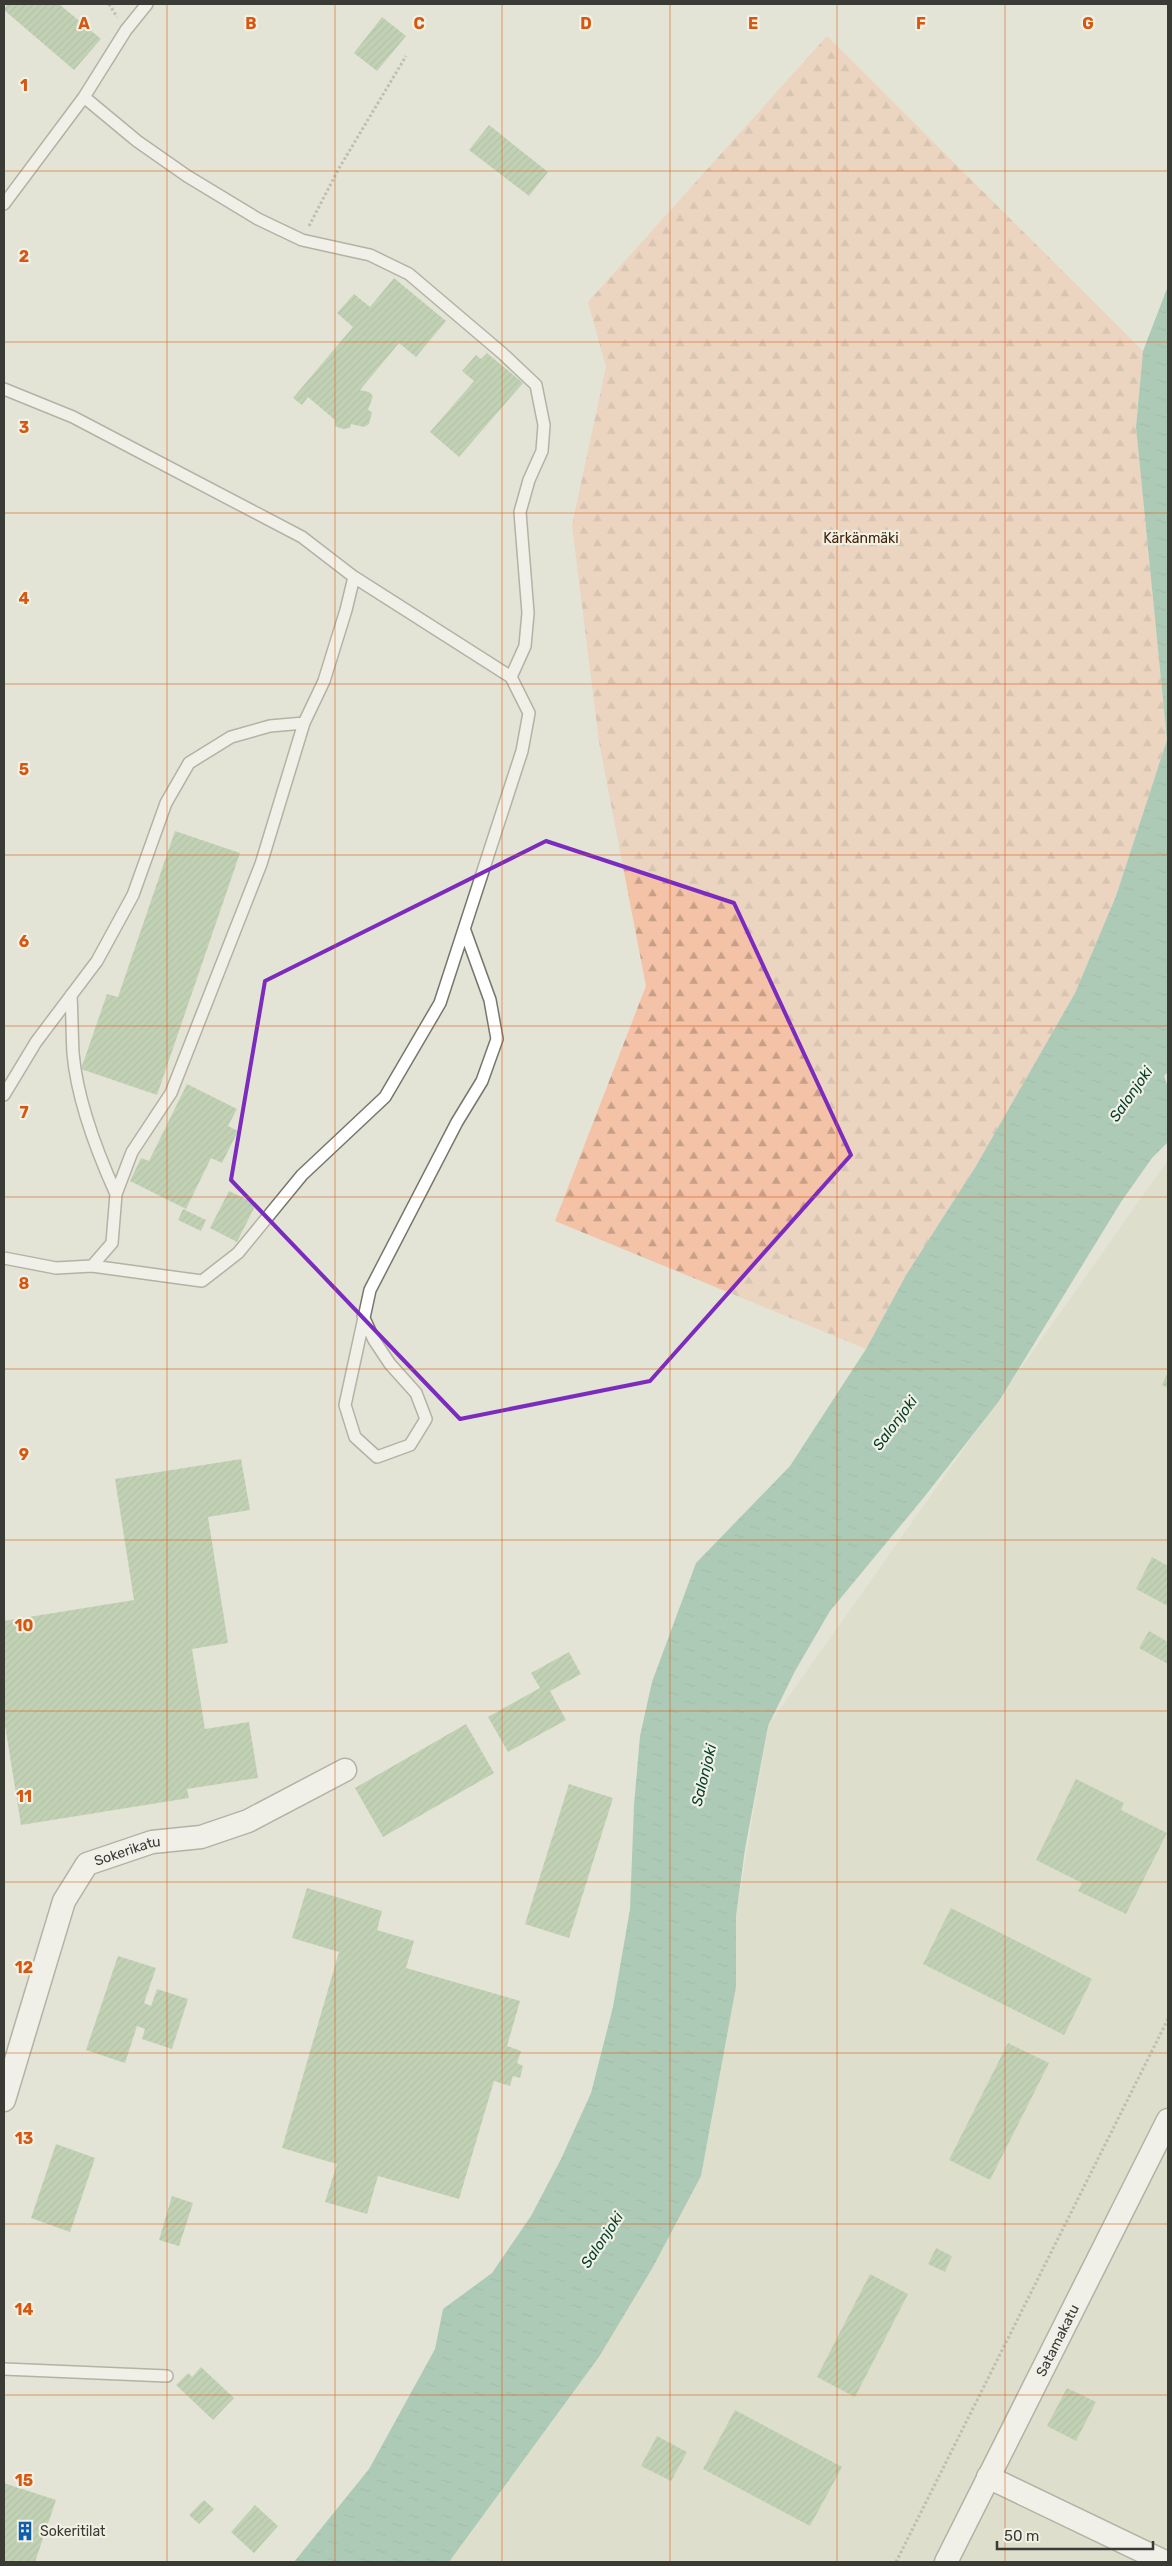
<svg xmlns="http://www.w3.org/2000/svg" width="1172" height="2566" viewBox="0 0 1172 2566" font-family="Rubik,sans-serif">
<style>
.built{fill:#d7d7c3}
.forest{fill:url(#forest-firs)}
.water{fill:url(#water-ripples)}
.building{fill:url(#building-hatch)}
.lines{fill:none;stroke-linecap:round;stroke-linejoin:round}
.service-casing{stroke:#76776b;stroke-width:14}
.minor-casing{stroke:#76776b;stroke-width:25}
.path{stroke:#909087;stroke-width:3;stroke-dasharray:2.5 2.5;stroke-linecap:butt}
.service{stroke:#fff;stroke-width:11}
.minor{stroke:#fff;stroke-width:22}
.marked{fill:none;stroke:#7b2cbf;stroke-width:4;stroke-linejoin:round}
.grid{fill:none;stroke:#d75610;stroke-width:1;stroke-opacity:0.55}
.labels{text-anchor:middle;stroke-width:4.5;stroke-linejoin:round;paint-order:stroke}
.park-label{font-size:14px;fill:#45220a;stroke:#f0f1e4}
.street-label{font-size:14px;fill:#3b3b36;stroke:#f0f1e4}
.poi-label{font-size:14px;fill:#3b3b36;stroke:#f0f1e4;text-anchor:start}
.water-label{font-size:15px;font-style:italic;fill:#033d2c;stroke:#f0f1e4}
.grid-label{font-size:16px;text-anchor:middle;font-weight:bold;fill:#d75610;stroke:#f0f1e4;stroke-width:4.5;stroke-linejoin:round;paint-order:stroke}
</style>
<defs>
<pattern id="forest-firs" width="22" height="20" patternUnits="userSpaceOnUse" patternTransform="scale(1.25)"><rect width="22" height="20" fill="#f4c2a6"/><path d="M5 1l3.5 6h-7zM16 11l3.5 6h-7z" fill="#c79f88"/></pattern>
<pattern id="water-ripples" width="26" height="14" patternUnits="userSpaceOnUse" patternTransform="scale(1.25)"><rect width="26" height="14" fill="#6cac93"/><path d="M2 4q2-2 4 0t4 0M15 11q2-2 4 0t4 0" fill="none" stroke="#5a8d79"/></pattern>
<pattern id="building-hatch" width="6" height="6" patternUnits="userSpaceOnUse" patternTransform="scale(1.25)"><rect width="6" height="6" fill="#98bc8d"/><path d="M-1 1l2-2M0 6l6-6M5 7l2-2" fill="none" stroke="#7d9a74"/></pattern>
</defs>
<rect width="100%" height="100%" fill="#e3e4d6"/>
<path class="built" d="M 1168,1160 L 1168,2562 L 449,2562 L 599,2357 L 653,2267 L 701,2176 L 736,1987 L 736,1916 L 768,1726 Z"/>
<path class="forest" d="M 827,36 L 1143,351 L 1136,427 L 1167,740 L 1116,896 L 1075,993 L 976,1166 L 906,1275 L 866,1349 L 555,1221 L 646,986 L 599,742 L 572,525 L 606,367 L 588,302 Z"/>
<path class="water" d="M 1168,286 L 1168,1072 L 1164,1076 L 1168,1087 L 1168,1142 L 1152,1158 L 1121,1202 L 999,1401 L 925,1496 L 830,1611 L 795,1671 L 768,1726 L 745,1849 L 736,1916 L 736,1987 L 701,2176 L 653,2267 L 599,2357 L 449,2562 L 294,2562 L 369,2469 L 435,2349 L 443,2309 L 492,2273 L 531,2216 L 561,2159 L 591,2093 L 613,2007 L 630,1909 L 634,1805 L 640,1736 L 652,1682 L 696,1563 L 790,1466 L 866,1349 L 906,1275 L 976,1166 L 1075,993 L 1116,896 L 1167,740 L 1136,427 L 1143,351 Z"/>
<path class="building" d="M 7,4 L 59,4 L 101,39 L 74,70 L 4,10 Z
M 382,17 L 406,36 L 377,71 L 354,53 Z
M 489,125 L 548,172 L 529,196 L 469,150 Z
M 394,278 L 446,321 L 416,357 L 399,343 L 360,390 L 369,392 L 373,396 L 368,410 L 372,412 L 369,424 L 364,427 L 351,424 L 350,428 L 343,429 L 335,426 L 335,420 L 308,397 L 302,405 L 293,398 L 353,327 L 337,313 L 354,294 L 370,307 Z
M 487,353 L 523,383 L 459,457 L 430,432 L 474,381 L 462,371 L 476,355 L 481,359 Z
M 175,831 L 240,853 L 157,1095 L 81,1069 L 107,994 L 118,997 Z
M 187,1084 L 237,1109 L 228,1126 L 238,1131 L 222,1163 L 211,1158 L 186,1209 L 130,1181 L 141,1158 L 149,1161 Z
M 229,1191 L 256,1204 L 237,1242 L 210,1228 Z
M 183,1209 L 206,1220 L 201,1231 L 178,1220 Z
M 1168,1372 L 1168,1388 L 1162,1385 Z
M 241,1459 L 250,1510 L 208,1517 L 228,1643 L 192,1649 L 205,1729 L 249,1722 L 258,1778 L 187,1789 L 189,1798 L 21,1825 L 4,1719 L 4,1621 L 134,1600 L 115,1479 Z
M 1152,1557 L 1168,1566 L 1168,1606 L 1136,1589 Z
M 1149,1631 L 1168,1642 L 1168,1664 L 1139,1648 Z
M 569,1652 L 581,1674 L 550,1691 L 566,1720 L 508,1752 L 488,1717 L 540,1688 L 531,1673 Z
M 466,1724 L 494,1773 L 383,1837 L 355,1788 Z
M 1076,1779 L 1124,1803 L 1121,1810 L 1167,1833 L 1126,1914 L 1078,1891 L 1082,1883 L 1036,1860 Z
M 569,1784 L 613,1798 L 569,1938 L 525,1924 Z
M 307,1888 L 382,1911 L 377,1930 L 414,1941 L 406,1968 L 520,2001 L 507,2046 L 521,2051 L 517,2063 L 523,2066 L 520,2078 L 513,2076 L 510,2086 L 494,2081 L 459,2199 L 378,2176 L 367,2214 L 325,2202 L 337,2164 L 282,2148 L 339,1952 L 292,1938 Z
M 951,1908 L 1092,1979 L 1064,2035 L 923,1964 Z
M 118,1956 L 156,1968 L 144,2003 L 151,2006 L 157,1989 L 188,1999 L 172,2049 L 142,2039 L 145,2029 L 137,2026 L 125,2063 L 86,2050 Z
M 1008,2043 L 1049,2063 L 990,2180 L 949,2160 Z
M 56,2144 L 95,2158 L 70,2232 L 31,2218 Z
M 172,2196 L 193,2203 L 179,2246 L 159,2240 Z
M 936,2248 L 952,2256 L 945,2272 L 928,2264 Z
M 870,2274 L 908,2294 L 855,2397 L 817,2377 Z
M 201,2367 L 234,2398 L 213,2420 L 176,2385 L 188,2373 L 192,2377 Z
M 1067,2388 L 1096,2402 L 1076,2441 L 1047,2426 Z
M 735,2410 L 842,2467 L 810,2526 L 703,2469 Z
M 657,2436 L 687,2452 L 671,2481 L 641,2466 Z
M 4,2483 L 56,2500 L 35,2562 L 4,2562 Z
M 204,2500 L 214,2509 L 199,2524 L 189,2515 Z
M 255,2505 L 278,2526 L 254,2553 L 231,2532 Z"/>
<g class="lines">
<defs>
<path id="service" d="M 84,97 L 137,141 L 187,176 L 258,219 L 302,240 L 370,255 L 409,274 L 502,353 L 536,385 L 544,425 L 542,451 L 529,480 L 520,512 L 528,613 L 525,646 L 511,677
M 4,204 L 84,97 L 126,30 L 147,4
M 4,389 L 73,417 L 302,537 L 354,577 L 511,677 L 529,713 L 522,751 L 440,1003 L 385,1097 L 302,1175 L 238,1253 L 202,1281 L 92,1266 L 56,1268 L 4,1258
M 71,995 C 72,1014 72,1034 73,1053 C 77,1100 97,1152 116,1194
M 4,1095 L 36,1042 L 97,961 L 133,895 L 166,803 L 189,763 L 231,737 L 270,726 L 304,723
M 92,1266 L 112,1243 L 116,1194 L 132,1152 L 171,1093 L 261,864 L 304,723 L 324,681 L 346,610 L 354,577
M 363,1316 L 374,1340 L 390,1364 L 416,1393 L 426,1419 L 410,1445 L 377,1457 L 355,1437 L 345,1405 L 370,1290 L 457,1122 L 482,1081 L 497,1039 L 490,1000 L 465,931
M 4,2369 L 167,2376"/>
<g id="minor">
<path id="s1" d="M 4,2100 L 64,1901 L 87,1864 L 152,1842 L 201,1837 L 248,1821 L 345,1770"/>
<path d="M 988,2477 L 1165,2562"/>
<path id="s2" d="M 946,2562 L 1168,2120"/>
</g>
</defs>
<use href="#service" class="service-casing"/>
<use href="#minor" class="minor-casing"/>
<path class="path" d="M 109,4 L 117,17
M 309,226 L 338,170 L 406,56
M 896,2562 L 1168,2019"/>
<use href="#service" class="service"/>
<use href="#minor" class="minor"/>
</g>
<path d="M0 0H1172V2566H0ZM 546,841 L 734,903 L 851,1155 L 650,1381 L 460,1419 L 231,1180 L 265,981 Z" fill="#e3e4d6" fill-opacity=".55" fill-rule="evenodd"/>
<path class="marked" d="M 546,841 L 734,903 L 851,1155 L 650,1381 L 460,1419 L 231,1180 L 265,981 Z"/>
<path class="grid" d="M 167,4 L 167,2562M 335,4 L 335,2562M 502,4 L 502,2562M 670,4 L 670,2562M 837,4 L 837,2562M 1005,4 L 1005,2562M 4,171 L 1168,171M 4,342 L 1168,342M 4,513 L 1168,513M 4,684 L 1168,684M 4,855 L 1168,855M 4,1026 L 1168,1026M 4,1197 L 1168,1197M 4,1369 L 1168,1369M 4,1540 L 1168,1540M 4,1711 L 1168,1711M 4,1882 L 1168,1882M 4,2053 L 1168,2053M 4,2224 L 1168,2224M 4,2395 L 1168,2395"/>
<defs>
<symbol id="building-bare" viewBox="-9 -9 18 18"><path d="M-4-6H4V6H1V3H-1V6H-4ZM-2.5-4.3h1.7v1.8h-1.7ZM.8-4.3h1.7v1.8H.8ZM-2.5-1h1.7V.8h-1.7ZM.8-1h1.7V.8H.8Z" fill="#105dac" stroke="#f0f1e4" stroke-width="2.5" paint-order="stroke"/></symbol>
</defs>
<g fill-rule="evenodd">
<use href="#building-bare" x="11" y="2517" width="28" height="28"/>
</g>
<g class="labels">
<g class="park-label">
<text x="861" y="543">Kärkänmäki</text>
</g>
<g class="street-label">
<text dy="5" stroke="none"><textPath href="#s1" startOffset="294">Sokerikatu</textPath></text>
<text dy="5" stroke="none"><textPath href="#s2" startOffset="248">Satamakatu</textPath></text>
</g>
<g class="poi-label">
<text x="40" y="2536">Sokeritilat</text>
</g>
<g class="water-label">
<text transform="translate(1131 1094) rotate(-55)" y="5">Salonjoki</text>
<text transform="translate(895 1423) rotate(-53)" y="5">Salonjoki</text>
<text transform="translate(704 1775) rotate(-76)" y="5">Salonjoki</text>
<text transform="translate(602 2240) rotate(-56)" y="5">Salonjoki</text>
</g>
</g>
<g class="grid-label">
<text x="84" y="29">A</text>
<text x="251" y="29">B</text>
<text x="419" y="29">C</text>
<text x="586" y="29">D</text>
<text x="753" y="29">E</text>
<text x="921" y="29">F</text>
<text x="1088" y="29">G</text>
<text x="24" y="91">1</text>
<text x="24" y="262">2</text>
<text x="24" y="433">3</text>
<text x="24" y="604">4</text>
<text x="24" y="775">5</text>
<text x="24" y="947">6</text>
<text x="24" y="1118">7</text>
<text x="24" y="1289">8</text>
<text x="24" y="1460">9</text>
<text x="24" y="1631">10</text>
<text x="24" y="1802">11</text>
<text x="24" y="1973">12</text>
<text x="24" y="2144">13</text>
<text x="24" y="2315">14</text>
<text x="24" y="2486">15</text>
</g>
<rect width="1172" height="2566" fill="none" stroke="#3b3b36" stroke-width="10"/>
<path d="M997 2541v8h156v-8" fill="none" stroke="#3b3b36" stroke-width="2.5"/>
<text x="1004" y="2541" font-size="15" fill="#3b3b36" stroke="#f0f1e4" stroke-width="4" paint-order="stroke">50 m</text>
</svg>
